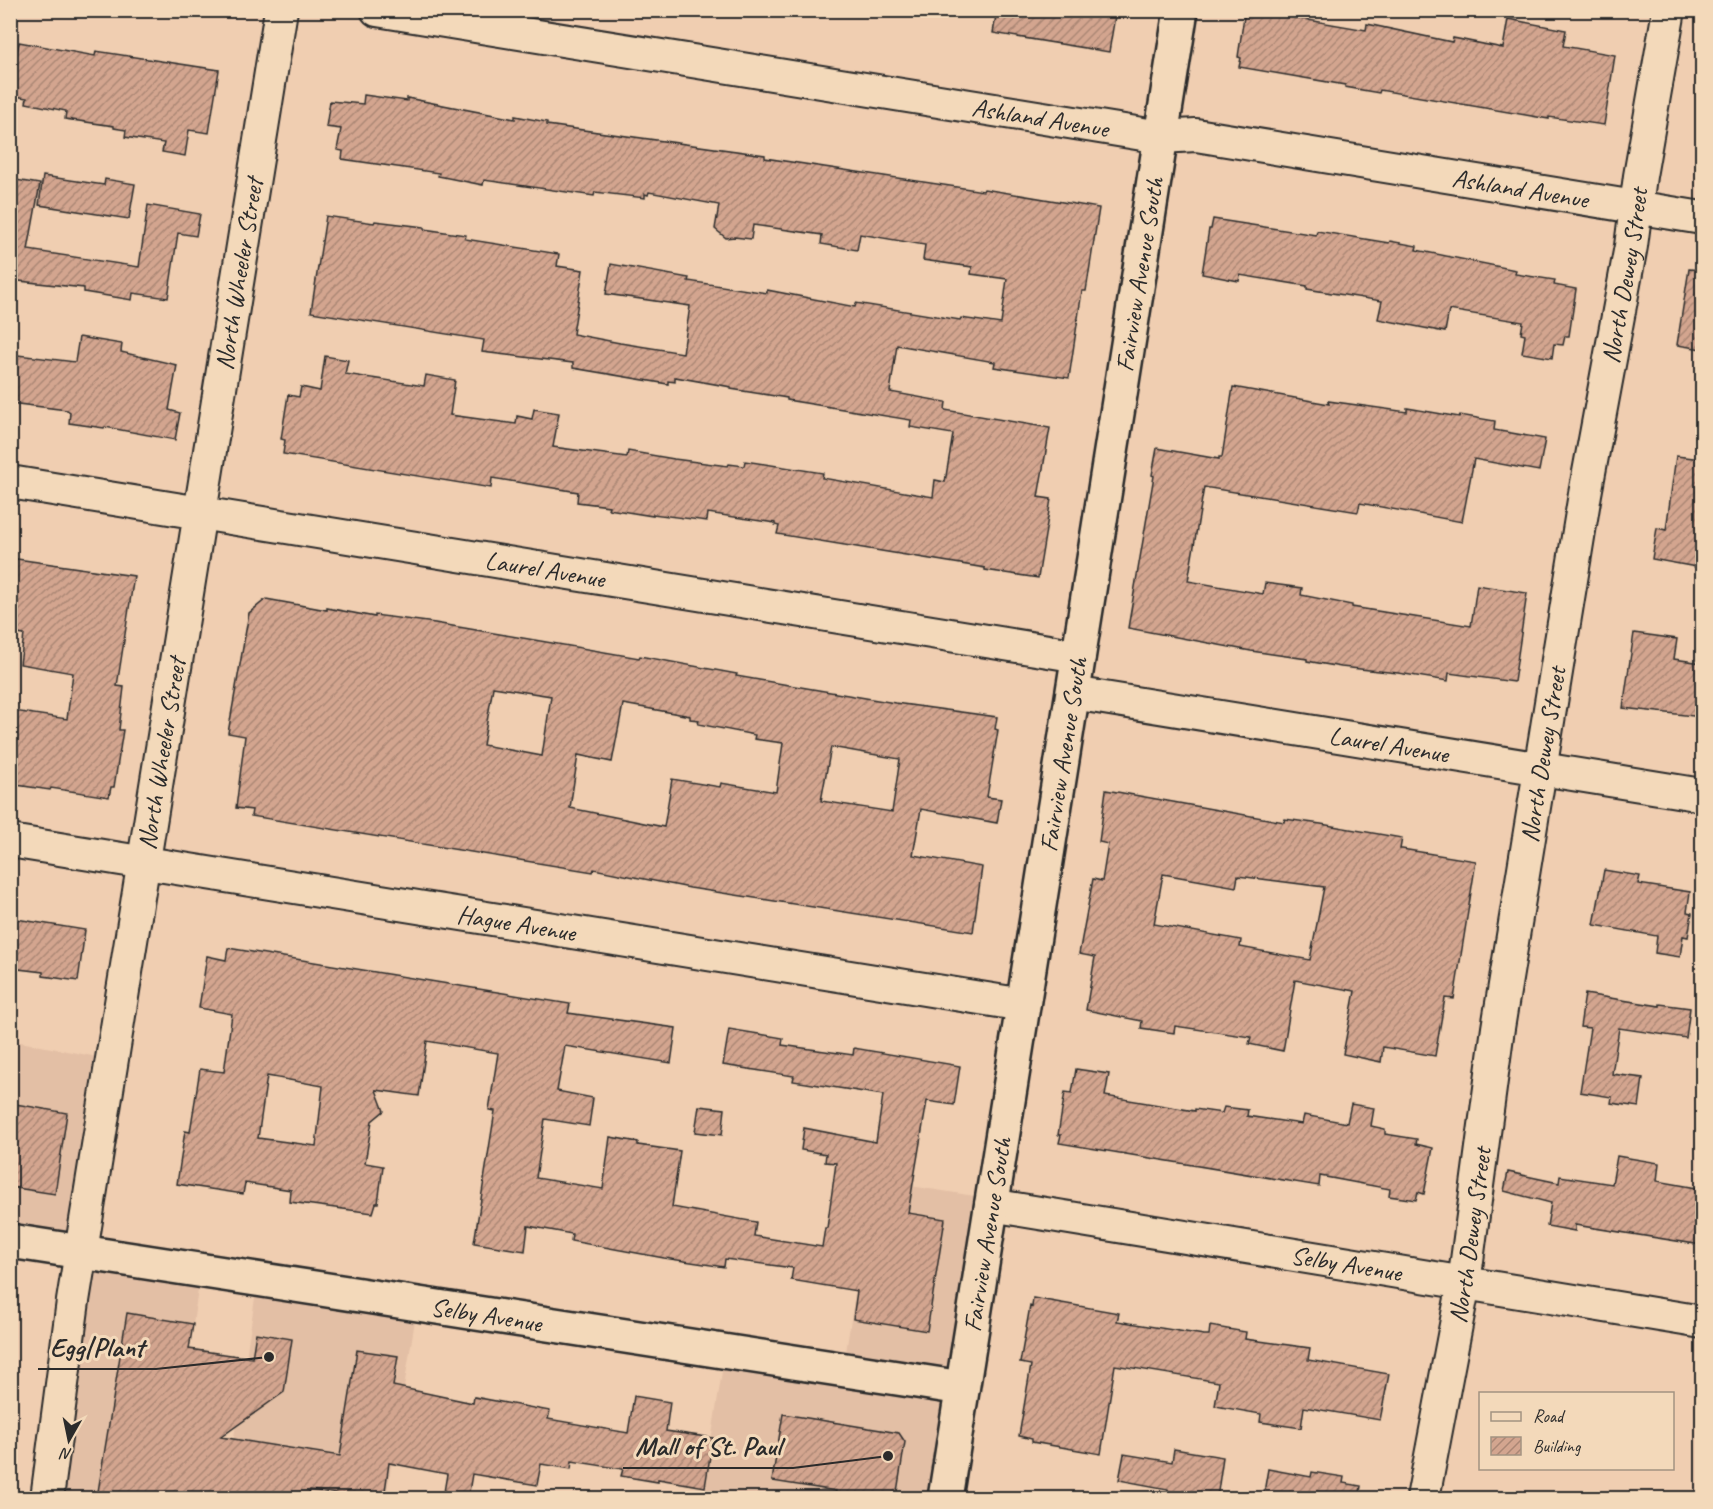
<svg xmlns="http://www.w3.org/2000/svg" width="1713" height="1509" viewBox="0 0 1713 1509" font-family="Caveat,sans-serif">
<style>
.built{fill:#e3bfa5}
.building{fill:url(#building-hatch);stroke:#2b2b2b;stroke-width:1.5;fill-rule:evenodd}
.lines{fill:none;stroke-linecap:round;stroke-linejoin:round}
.street-casing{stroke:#2b2b2b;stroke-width:36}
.secondary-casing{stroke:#2b2b2b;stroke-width:38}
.street{stroke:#f3d9ba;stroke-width:32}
.secondary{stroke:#f3d9ba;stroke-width:33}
.labels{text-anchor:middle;stroke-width:6;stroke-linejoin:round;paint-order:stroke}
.street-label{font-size:26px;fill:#2b2b2b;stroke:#f3d9ba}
.leader{fill:none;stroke:#2b2b2b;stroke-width:2}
.callout-dot{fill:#2b2b2b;stroke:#f3d9ba;stroke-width:2}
.callout-label{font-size:27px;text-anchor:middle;font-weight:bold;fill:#2b2b2b;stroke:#f3d9ba;stroke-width:6;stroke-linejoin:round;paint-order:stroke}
</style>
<defs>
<pattern id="building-hatch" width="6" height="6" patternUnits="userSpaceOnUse" patternTransform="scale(1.5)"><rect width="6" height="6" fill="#d3a58f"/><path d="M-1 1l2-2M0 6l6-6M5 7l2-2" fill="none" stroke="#ab8775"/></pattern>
</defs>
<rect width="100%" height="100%" fill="#f0ceb1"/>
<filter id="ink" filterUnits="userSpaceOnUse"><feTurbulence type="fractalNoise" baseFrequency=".0167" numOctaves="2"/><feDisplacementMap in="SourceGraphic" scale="12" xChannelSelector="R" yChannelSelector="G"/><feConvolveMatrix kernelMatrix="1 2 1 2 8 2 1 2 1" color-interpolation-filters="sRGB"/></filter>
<g filter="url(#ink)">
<path class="built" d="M 10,1040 L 118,1061 L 87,1251 L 201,1270 L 167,1498 L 49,1498 L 87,1252 L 11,1239 Z
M 872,1180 L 994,1199 L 947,1498 L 702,1498 L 727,1340 L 845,1359 Z
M 258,1278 L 418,1302 L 386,1498 L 374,1498 L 228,1477 Z"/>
<path class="building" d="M 997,10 L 1116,10 L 1109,52 L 993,33 Z
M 1245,10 L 1284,10 L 1283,16 L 1285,16 L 1366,30 L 1367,24 L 1452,42 L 1453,38 L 1503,48 L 1508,19 L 1566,30 L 1563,46 L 1615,55 L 1604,125 L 1549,117 L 1549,119 L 1380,90 L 1379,93 L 1345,87 L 1345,85 L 1239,67 L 1241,58 L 1238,57 Z
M 19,42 L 95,56 L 96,51 L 219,70 L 209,133 L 189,130 L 185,156 L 162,152 L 164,143 L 125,137 L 126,130 L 114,128 L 114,126 L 65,119 L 66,111 L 26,103 L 27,98 L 10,95 L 10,74 L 14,52 L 17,53 Z
M 364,95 L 407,101 L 407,98 L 515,119 L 515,116 L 547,122 L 547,125 L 765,155 L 765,158 L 983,191 L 984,189 L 1099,208 L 1086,291 L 1082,291 L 1069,378 L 994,367 L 995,362 L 897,345 L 890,392 L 946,402 L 945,410 L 1050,428 L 1038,497 L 1051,499 L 1038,578 L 985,570 L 985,568 L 777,534 L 779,526 L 775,525 L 775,523 L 708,513 L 707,521 L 653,514 L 653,516 L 608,509 L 609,506 L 577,502 L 578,492 L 492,478 L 491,488 L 283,454 L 285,440 L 281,439 L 288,395 L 299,397 L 301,387 L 320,391 L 325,356 L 348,360 L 345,374 L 424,386 L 426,375 L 455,380 L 450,415 L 516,424 L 517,416 L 532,419 L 534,409 L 559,413 L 553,447 L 627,457 L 628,451 L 674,459 L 728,466 L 729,464 L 744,466 L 745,461 L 823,473 L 822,478 L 933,497 L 935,480 L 945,482 L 953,434 L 910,427 L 911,420 L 787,400 L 787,398 L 731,389 L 731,387 L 675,377 L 675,382 L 668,381 L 668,384 L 573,368 L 573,363 L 482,352 L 484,340 L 311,312 L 326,216 L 374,223 L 375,221 L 424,227 L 424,229 L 466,235 L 465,239 L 559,254 L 557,266 L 583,270 L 573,334 L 620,343 L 683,353 L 690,306 L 606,294 L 611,264 L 689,278 L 688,281 L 767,293 L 767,290 L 855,307 L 856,303 L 960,320 L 961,318 L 1001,324 L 1007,279 L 971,274 L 972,267 L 923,260 L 925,245 L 860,234 L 857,250 L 821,244 L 822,235 L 753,225 L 751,239 L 734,237 L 726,238 L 715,229 L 719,205 L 649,192 L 648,195 L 645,194 L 645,198 L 595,192 L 594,196 L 484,180 L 483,185 L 438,176 L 439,173 L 342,159 L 343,151 L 337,150 L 341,129 L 326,127 L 330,101 L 363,104 Z
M 43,176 L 104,185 L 105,179 L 135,184 L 129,219 L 39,205 Z
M 10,179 L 40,184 L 28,250 L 139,267 L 148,205 L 200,214 L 196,236 L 178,233 L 168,298 L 133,293 L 132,300 L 84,292 L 84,288 L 10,280 Z
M 1213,219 L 1316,235 L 1317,231 L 1389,243 L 1390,241 L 1417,246 L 1416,250 L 1516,270 L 1515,274 L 1555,280 L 1554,285 L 1576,289 L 1569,336 L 1565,336 L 1563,345 L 1554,344 L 1552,358 L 1522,353 L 1525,335 L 1521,334 L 1523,322 L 1449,310 L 1445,332 L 1378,319 L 1382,301 L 1307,289 L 1307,286 L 1240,275 L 1239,281 L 1202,274 L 1209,229 L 1211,229 Z
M 1689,269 L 1702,270 L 1702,349 L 1677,345 Z
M 79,337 L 122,344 L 121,352 L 177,365 L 169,410 L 180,413 L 175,440 L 105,427 L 104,428 L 69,423 L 70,412 L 67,410 L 10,403 L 10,354 L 75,362 Z
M 1233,387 L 1329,404 L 1328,401 L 1407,412 L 1407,408 L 1459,417 L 1460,415 L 1495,421 L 1494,430 L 1545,439 L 1539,471 L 1474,459 L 1462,522 L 1360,503 L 1358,512 L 1204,487 L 1188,581 L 1263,594 L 1265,583 L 1302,588 L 1301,595 L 1352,605 L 1352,607 L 1471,626 L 1477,585 L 1527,593 L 1514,682 L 1449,673 L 1448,681 L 1398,673 L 1341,667 L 1307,661 L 1307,659 L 1251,651 L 1128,628 L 1154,476 L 1152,475 L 1157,448 L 1219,459 L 1219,457 L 1222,457 Z
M 1676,456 L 1702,459 L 1702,568 L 1652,559 L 1657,528 L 1666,530 Z
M 10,558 L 134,576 L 117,686 L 124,687 L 119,730 L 123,730 L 114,787 L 111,787 L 109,797 L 51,788 L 50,790 L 10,784 L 10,737 L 14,711 L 67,719 L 73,673 L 20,664 L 24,635 L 10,633 Z
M 266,599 L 327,610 L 327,608 L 375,617 L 375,615 L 435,623 L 639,658 L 640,656 L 737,674 L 736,676 L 895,703 L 997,717 L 995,729 L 998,730 L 987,797 L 1001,799 L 997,823 L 921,809 L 913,855 L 982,867 L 973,932 L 690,888 L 594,869 L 593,872 L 251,816 L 252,810 L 236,808 L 245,736 L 228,733 L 249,613 ZM 493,687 L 551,696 L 542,756 L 483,745 ZM 623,704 L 690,716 L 690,719 L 699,720 L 698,724 L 755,735 L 754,739 L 783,743 L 776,792 L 721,783 L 720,787 L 672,779 L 664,827 L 570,808 L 578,755 L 612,762 ZM 831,747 L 900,759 L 892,812 L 821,801 Z
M 1634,633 L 1677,639 L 1674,659 L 1702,663 L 1702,717 L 1623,708 Z
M 1106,790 L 1284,822 L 1285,819 L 1321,824 L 1402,838 L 1400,849 L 1402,849 L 1476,861 L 1454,999 L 1445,998 L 1435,1056 L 1383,1047 L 1381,1062 L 1343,1054 L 1355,991 L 1295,980 L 1283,1051 L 1249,1044 L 1251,1037 L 1175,1026 L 1174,1033 L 1141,1028 L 1142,1021 L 1086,1010 L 1095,957 L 1079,954 L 1093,879 L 1102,881 L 1108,844 L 1099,842 ZM 1163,874 L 1236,887 L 1238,876 L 1324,887 L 1310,960 L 1240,947 L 1241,940 L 1154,924 Z
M 1604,870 L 1640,876 L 1638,884 L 1690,892 L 1687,912 L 1692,913 L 1688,937 L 1683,936 L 1680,957 L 1655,953 L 1657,936 L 1594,925 Z
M 10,918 L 85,930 L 78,981 L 43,976 L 43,972 L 10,968 Z
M 228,948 L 570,1004 L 568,1013 L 676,1028 L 671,1063 L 565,1046 L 557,1091 L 593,1098 L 589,1126 L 545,1119 L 536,1178 L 603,1189 L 610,1137 L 638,1142 L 638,1145 L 680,1151 L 672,1207 L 756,1222 L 754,1236 L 822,1247 L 825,1228 L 827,1228 L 836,1163 L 825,1162 L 826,1154 L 801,1150 L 804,1128 L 876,1142 L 883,1095 L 793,1081 L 794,1076 L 723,1065 L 729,1029 L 783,1038 L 782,1045 L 853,1055 L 854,1048 L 960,1066 L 954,1105 L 927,1101 L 908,1213 L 945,1219 L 927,1331 L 853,1319 L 857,1291 L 791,1280 L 793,1268 L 725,1259 L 724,1267 L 664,1258 L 571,1241 L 572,1234 L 528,1226 L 525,1251 L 474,1243 L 495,1111 L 489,1110 L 498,1053 L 427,1041 L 419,1096 L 376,1090 L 384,1111 L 372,1121 L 365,1163 L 383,1166 L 378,1203 L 376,1203 L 373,1213 L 290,1202 L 291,1190 L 245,1183 L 243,1194 L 177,1184 L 185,1131 L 190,1132 L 200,1069 L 224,1072 L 232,1014 L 199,1008 L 207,956 L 226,960 ZM 267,1076 L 323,1086 L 316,1146 L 258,1138 Z
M 1585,994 L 1660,1006 L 1660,1004 L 1690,1008 L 1686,1038 L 1619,1028 L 1612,1074 L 1643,1078 L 1639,1107 L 1611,1103 L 1612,1097 L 1580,1092 L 1590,1028 L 1580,1027 Z
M 1076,1069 L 1109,1074 L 1105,1096 L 1195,1111 L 1195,1109 L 1222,1113 L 1224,1107 L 1248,1110 L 1247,1116 L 1302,1124 L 1304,1115 L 1347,1123 L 1351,1104 L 1374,1108 L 1371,1126 L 1385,1129 L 1385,1134 L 1417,1139 L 1416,1144 L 1433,1148 L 1424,1194 L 1418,1192 L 1416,1200 L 1389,1196 L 1390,1189 L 1320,1176 L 1319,1186 L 1059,1143 L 1061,1135 L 1058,1135 L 1065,1092 L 1072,1093 Z
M 10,1103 L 67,1113 L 55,1194 L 10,1187 Z
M 699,1106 L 725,1109 L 722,1135 L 695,1132 Z
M 1617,1156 L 1659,1163 L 1657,1181 L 1702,1189 L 1702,1245 L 1575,1225 L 1575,1231 L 1547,1226 L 1551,1203 L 1504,1191 L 1508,1172 L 1559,1183 L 1560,1176 L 1612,1184 Z
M 1033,1298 L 1119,1313 L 1117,1321 L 1204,1335 L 1209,1335 L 1210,1326 L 1246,1332 L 1245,1339 L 1310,1348 L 1308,1360 L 1389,1374 L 1380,1420 L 1304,1407 L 1301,1428 L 1260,1422 L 1261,1414 L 1215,1406 L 1219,1382 L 1115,1365 L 1101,1454 L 1032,1442 L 1032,1439 L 1019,1436 L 1031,1365 L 1020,1363 L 1030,1306 L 1032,1307 Z
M 127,1313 L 193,1324 L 189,1349 L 252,1358 L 256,1333 L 292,1339 L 284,1392 L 221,1437 L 340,1456 L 357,1350 L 398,1356 L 393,1386 L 473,1403 L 474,1397 L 550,1411 L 548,1419 L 628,1433 L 634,1396 L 670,1402 L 666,1431 L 713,1438 L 705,1487 L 658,1479 L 658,1482 L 621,1476 L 623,1469 L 572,1461 L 571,1469 L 541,1464 L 537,1485 L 472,1474 L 468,1498 L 443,1498 L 447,1474 L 389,1463 L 384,1498 L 370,1498 L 310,1490 L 308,1498 L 97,1498 Z
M 783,1414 L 899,1433 L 905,1442 L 896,1498 L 835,1498 L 836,1491 L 772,1481 Z
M 1174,1449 L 1223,1457 L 1217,1498 L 1168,1491 L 1168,1489 L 1119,1480 L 1124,1454 L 1172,1462 Z
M 1268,1469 L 1311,1477 L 1312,1472 L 1344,1477 L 1343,1483 L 1361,1486 L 1359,1498 L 1263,1498 Z"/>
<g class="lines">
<defs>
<g id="street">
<path id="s1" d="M 377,10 L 1161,137 L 1196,135 L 1702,218"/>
<path id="s2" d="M 10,482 L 1079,656"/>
<path id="s3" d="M 1073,693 L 1702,795"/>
<path id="s4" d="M 10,841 L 1023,1005"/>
<path id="s5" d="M 991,1205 L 1702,1322"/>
<path id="s6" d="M 47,1498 L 73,1301 L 281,10"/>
<path id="s7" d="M 1423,1498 L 1464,1283 L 1498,1028 L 1585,494 L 1631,246 L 1640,176 L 1669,10"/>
</g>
<g id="secondary">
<path id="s8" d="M 10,1241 L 962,1388"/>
<path id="s9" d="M 945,1498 L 1181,10"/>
</g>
</defs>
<use href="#street" class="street-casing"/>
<use href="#secondary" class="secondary-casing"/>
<use href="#street" class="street"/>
<use href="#secondary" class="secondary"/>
</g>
</g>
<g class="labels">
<g class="street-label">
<text dy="9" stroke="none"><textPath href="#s1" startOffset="672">Ashland Avenue</textPath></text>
<text dy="9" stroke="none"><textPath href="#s1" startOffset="1158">Ashland Avenue</textPath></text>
<text dy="9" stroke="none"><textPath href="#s6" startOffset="1239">North Wheeler Street</textPath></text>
<text dy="9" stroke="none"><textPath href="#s9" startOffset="1239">Fairview Avenue South</textPath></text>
<text dy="9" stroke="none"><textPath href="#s7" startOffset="1239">North Dewey Street</textPath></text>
<text dy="9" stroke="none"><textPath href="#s2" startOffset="542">Laurel Avenue</textPath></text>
<text dy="9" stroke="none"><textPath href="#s3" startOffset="320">Laurel Avenue</textPath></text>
<text dy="9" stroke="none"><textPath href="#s6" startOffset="753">North Wheeler Street</textPath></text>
<text dy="9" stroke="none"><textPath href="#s9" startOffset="753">Fairview Avenue South</textPath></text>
<text dy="9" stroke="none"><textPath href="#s7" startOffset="753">North Dewey Street</textPath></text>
<text dy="9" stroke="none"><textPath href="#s4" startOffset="513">Hague Avenue</textPath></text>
<text dy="9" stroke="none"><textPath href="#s9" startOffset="267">Fairview Avenue South</textPath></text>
<text dy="9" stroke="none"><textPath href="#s7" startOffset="267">North Dewey Street</textPath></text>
<text dy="9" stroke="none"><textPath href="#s5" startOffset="360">Selby Avenue</textPath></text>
<text dy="9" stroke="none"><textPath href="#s8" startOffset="482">Selby Avenue</textPath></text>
</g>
</g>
<path class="leader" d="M269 1357L156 1369H38M888 1456L793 1468H623"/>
<g class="callout-dot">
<circle cx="269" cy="1357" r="6"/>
<circle cx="888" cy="1456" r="6"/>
</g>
<g class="callout-label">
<text x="97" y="1356">Egg|Plant</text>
<text x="708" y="1455">Mall of St. Paul</text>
</g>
<rect width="1713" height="1509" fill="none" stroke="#f3d9ba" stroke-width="36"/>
<rect x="18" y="18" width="1677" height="1473" fill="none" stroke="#2b2b2b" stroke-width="2" filter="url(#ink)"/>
<rect x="1479" y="1392" width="195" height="78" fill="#f3d9ba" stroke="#a39381" stroke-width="1.5"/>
<rect x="1491" y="1412" width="30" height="9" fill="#f3d9ba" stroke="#a39381" stroke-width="1.5"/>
<text x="1533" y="1422" font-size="18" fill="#2b2b2b">Road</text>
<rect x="1491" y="1437" width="30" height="18" fill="url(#building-hatch)" stroke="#a39381" stroke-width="1.5"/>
<text x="1533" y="1452" font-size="18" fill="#2b2b2b">Building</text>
<g transform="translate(69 1440) rotate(189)" stroke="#f3d9ba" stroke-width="4.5" paint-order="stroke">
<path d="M0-4.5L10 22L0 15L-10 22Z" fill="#2b2b2b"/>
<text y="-9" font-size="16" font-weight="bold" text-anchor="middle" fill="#2b2b2b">N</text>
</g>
</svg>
